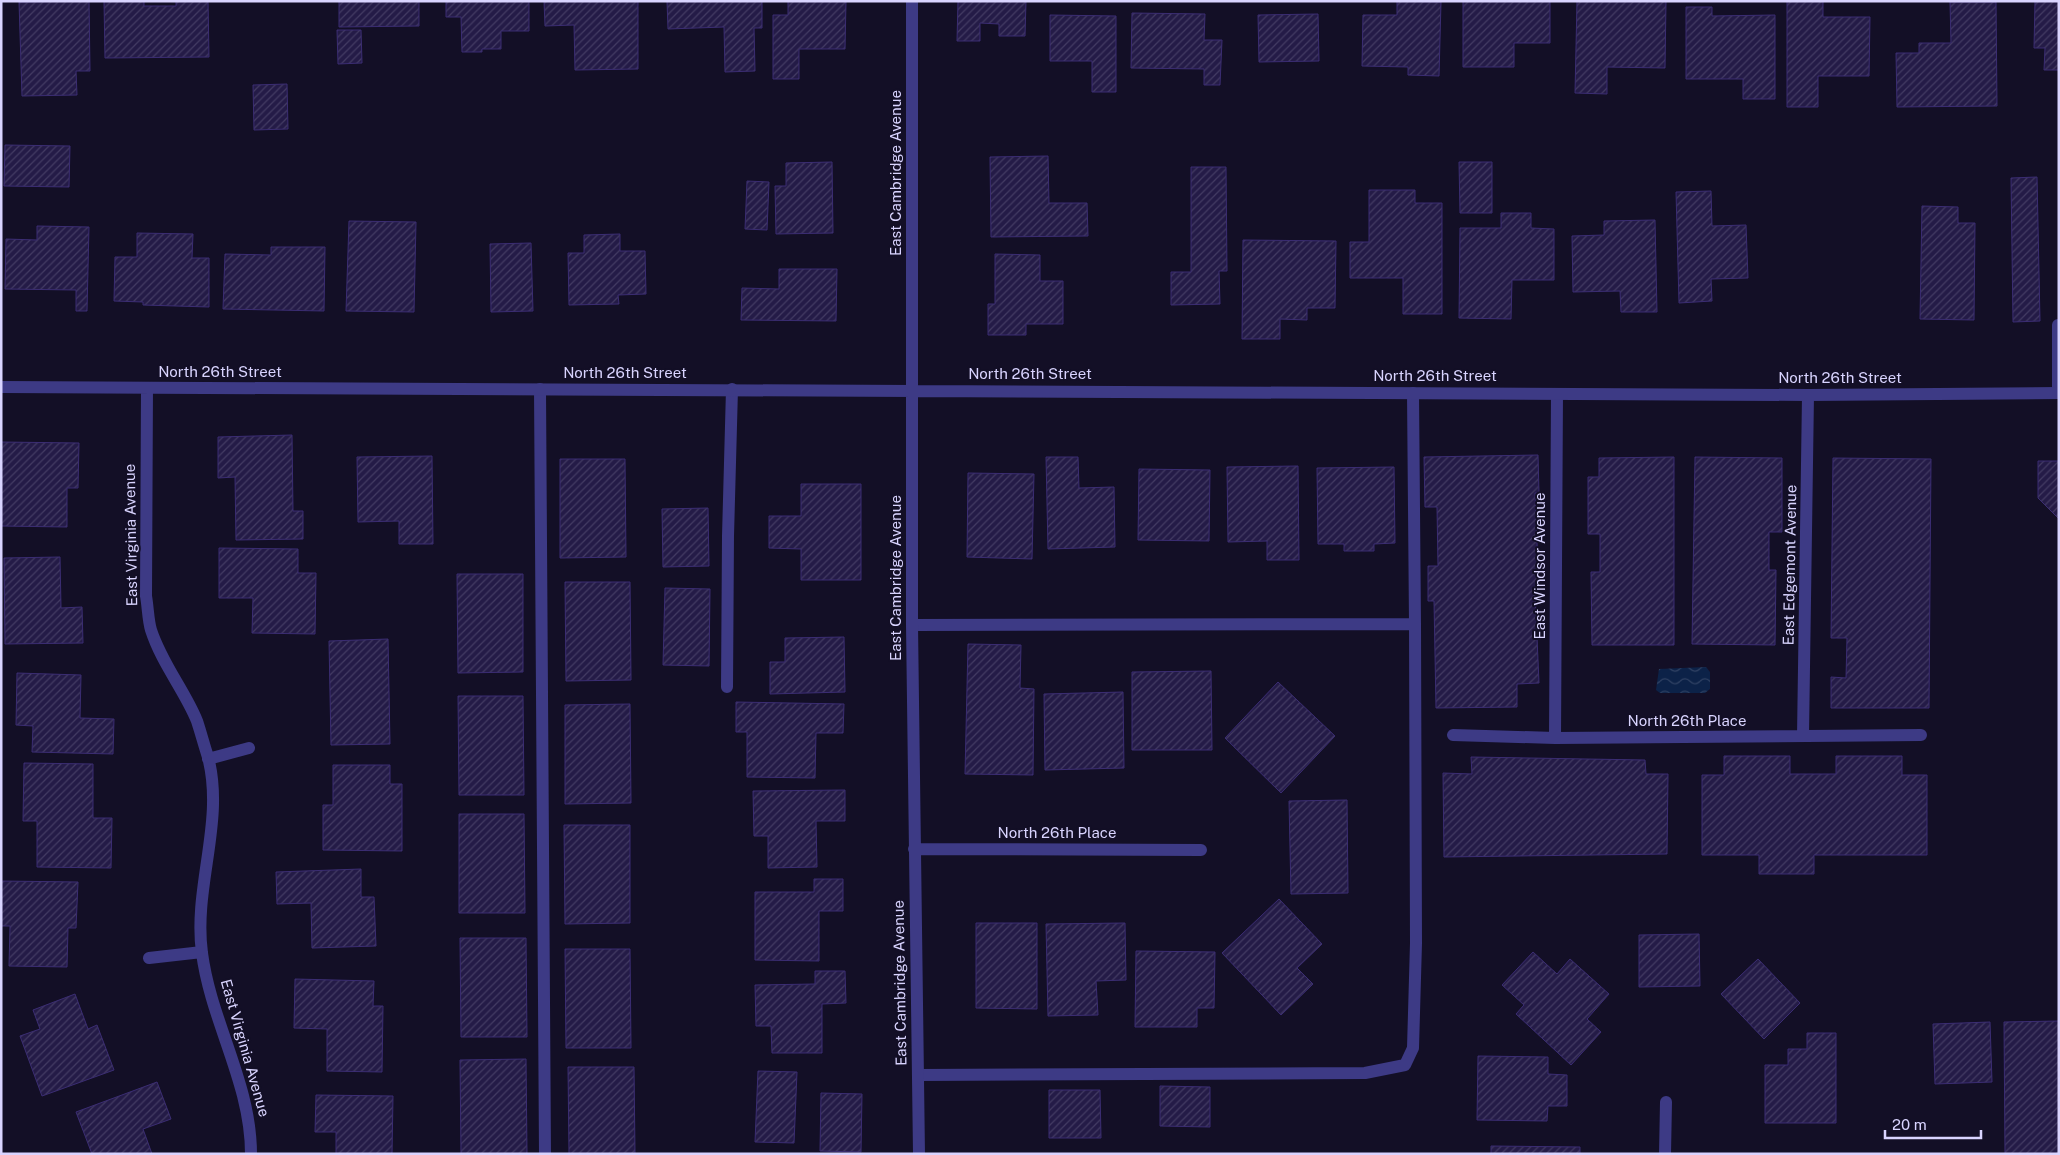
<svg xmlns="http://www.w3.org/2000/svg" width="2060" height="1155" viewBox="0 0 2060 1155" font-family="'Public Sans',sans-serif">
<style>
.water{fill:url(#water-waves)}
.building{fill:url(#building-hatch);stroke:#3b2d73}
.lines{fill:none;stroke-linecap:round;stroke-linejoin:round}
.service{stroke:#3d3a85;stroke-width:12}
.minor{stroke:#3d3a85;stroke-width:12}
.labels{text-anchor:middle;stroke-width:4;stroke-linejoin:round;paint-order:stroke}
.street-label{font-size:15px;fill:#d9d4ff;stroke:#130f26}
</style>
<defs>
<pattern id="water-waves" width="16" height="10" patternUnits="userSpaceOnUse" patternTransform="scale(1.25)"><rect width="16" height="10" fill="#0c2248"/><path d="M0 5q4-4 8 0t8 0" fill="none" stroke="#2f4163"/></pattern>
<pattern id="building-hatch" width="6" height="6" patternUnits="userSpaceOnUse" patternTransform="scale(1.25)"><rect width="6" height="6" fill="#241b47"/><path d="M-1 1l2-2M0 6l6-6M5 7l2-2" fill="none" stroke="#433b63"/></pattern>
</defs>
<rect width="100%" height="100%" fill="#130f26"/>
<path class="water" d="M 1706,667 L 1710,672 L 1710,689 L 1705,693 L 1660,693 L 1656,690 L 1659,669 Z"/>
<path class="building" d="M 89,1 L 90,71 L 76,71 L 77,95 L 22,96 L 19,2 Z
M 104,1 L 144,1 L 144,6 L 176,6 L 176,1 L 208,1 L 209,57 L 105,58 Z
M 339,1 L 419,1 L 419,26 L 339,27 Z
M 446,1 L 529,1 L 529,31 L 501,31 L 501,49 L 482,49 L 482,52 L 462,52 L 461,17 L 446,17 Z
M 544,1 L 638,1 L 638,69 L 575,70 L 574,25 L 545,26 Z
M 667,1 L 762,1 L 762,28 L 754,28 L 755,71 L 725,72 L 724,27 L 668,29 Z
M 788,1 L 846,1 L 845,49 L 799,49 L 799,79 L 773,79 L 773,15 L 788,15 Z
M 958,1 L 1026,1 L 1025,36 L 999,36 L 999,24 L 980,23 L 980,41 L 957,41 Z
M 1397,1 L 1441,2 L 1439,76 L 1408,75 L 1408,67 L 1362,66 L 1363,15 L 1397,15 Z
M 1463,1 L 1550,1 L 1550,43 L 1514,43 L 1514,67 L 1463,67 Z
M 1577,1 L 1666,1 L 1665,68 L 1607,67 L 1607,94 L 1575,93 Z
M 1787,1 L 1823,1 L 1823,17 L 1870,17 L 1869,76 L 1818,76 L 1818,107 L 1787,107 Z
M 2035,1 L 2059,1 L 2059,70 L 2044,70 L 2045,48 L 2034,48 Z
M 1950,2 L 1996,2 L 1997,106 L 1897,107 L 1896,53 L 1919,53 L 1919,43 L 1951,43 Z
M 1686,7 L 1712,7 L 1712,16 L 1775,15 L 1775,99 L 1743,99 L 1743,79 L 1686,79 Z
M 1132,13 L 1205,14 L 1204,40 L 1222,40 L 1220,85 L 1204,85 L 1204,69 L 1131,68 Z
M 1318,14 L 1319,61 L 1259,62 L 1258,15 Z
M 1050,15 L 1116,16 L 1116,92 L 1092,92 L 1092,61 L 1050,61 Z
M 337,30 L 361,30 L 362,63 L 338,64 Z
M 287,84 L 288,129 L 254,130 L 253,85 Z
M 5,145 L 70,146 L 69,187 L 4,186 Z
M 1048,156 L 1049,203 L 1087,203 L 1088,236 L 991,237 L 990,157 Z
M 832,162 L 833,233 L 776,234 L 775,186 L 786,186 L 786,163 Z
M 1459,162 L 1492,162 L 1492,213 L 1460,213 Z
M 1191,167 L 1226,167 L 1227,271 L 1219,271 L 1220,304 L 1171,305 L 1171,272 L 1191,272 Z
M 2037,177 L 2040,321 L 2013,322 L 2011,178 Z
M 747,181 L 769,182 L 767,230 L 745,229 Z
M 1369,190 L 1415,190 L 1415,203 L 1442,203 L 1442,314 L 1403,314 L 1403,278 L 1350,278 L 1350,242 L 1369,242 Z
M 1711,191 L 1712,226 L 1746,225 L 1748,278 L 1711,279 L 1712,301 L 1679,303 L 1676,192 Z
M 1922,206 L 1958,207 L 1958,223 L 1975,223 L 1974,320 L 1920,319 Z
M 1501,213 L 1531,213 L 1531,228 L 1554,229 L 1554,280 L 1512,280 L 1511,319 L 1459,318 L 1460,228 L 1501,228 Z
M 1655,220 L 1657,312 L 1621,312 L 1620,291 L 1573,292 L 1572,236 L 1604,235 L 1604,221 Z
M 349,221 L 416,222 L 414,312 L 346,311 Z
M 37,226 L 89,227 L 87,311 L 76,311 L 76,290 L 5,289 L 6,239 L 37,240 Z
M 137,233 L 193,234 L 192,258 L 209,258 L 209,307 L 143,305 L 143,302 L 114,301 L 115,257 L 137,257 Z
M 620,234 L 620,251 L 645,251 L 646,294 L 618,295 L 619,304 L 569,305 L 568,253 L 584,253 L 584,235 Z
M 1243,240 L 1336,241 L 1335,308 L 1307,308 L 1307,320 L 1280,319 L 1280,339 L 1242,339 Z
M 531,243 L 533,311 L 491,312 L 490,244 Z
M 271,247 L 325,247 L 324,311 L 223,309 L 225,254 L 271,255 Z
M 995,254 L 1040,255 L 1040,281 L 1063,281 L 1063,324 L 1026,324 L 1026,335 L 988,335 L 988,304 L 995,304 Z
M 779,269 L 837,269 L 836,321 L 741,320 L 742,288 L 779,289 Z
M 292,435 L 293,511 L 303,511 L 303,539 L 236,540 L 235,477 L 218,478 L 218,437 Z
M 1,442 L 79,443 L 78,488 L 67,488 L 67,527 L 1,526 Z
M 1538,455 L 1539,493 L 1535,493 L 1539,592 L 1535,592 L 1539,683 L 1517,684 L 1517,707 L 1436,708 L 1434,601 L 1428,601 L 1428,566 L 1438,566 L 1437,507 L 1425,507 L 1424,457 Z
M 432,456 L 433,544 L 399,544 L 399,521 L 358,522 L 357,457 Z
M 1046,457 L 1078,457 L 1079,488 L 1114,487 L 1115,547 L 1048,549 Z
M 1674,457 L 1674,645 L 1592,645 L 1591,572 L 1600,572 L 1600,534 L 1588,534 L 1588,477 L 1599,477 L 1599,458 Z
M 1695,457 L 1782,458 L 1782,532 L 1769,532 L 1769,570 L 1776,570 L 1775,645 L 1692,644 Z
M 1833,458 L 1931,459 L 1929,708 L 1831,708 L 1831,677 L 1846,678 L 1847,638 L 1831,638 Z
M 560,459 L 625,459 L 626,557 L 560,558 Z
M 2038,461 L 2059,461 L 2059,519 L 2038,498 Z
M 1298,466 L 1299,560 L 1267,560 L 1267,541 L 1228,542 L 1227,467 Z
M 1394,467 L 1395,543 L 1374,544 L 1374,551 L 1344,551 L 1344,544 L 1318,544 L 1317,468 Z
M 1139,469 L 1210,470 L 1209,541 L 1138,540 Z
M 968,473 L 1034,474 L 1032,559 L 967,557 Z
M 801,484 L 861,484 L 861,580 L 801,580 L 801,549 L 769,548 L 769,516 L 801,516 Z
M 708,508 L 709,566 L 663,567 L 662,509 Z
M 219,548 L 298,549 L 298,573 L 316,573 L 315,634 L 252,633 L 253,598 L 219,598 Z
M 60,557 L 61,608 L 82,607 L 83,643 L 5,644 L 4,558 Z
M 457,574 L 523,574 L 523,672 L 458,673 Z
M 565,582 L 630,582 L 631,680 L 566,681 Z
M 665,588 L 710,589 L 709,666 L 663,665 Z
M 844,637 L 845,692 L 770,694 L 770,662 L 785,662 L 785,638 Z
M 388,639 L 390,744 L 331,745 L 329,641 Z
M 968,644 L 1021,645 L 1020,688 L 1034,689 L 1033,775 L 965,774 Z
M 1211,671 L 1212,750 L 1132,750 L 1132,672 Z
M 17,673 L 81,675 L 80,718 L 114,719 L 113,754 L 32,752 L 33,726 L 16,725 Z
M 1278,682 L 1335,736 L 1281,793 L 1225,738 Z
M 1123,692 L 1124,768 L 1045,770 L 1044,694 Z
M 458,696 L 523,696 L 524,795 L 459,795 Z
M 736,702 L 844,704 L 843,733 L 816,733 L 815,778 L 747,777 L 747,732 L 736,732 Z
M 630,704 L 631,803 L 565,804 L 565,705 Z
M 1724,756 L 1790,756 L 1790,774 L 1836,774 L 1836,756 L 1902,756 L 1902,775 L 1927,775 L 1927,855 L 1814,855 L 1814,874 L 1759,874 L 1759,855 L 1702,855 L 1702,775 L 1724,775 Z
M 1471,757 L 1645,760 L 1646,774 L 1668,774 L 1667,854 L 1444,857 L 1443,773 L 1472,774 Z
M 24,763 L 93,764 L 93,818 L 112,818 L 111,868 L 37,867 L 37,821 L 23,821 Z
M 333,765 L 390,765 L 390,784 L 402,784 L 402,851 L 323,850 L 323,805 L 333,805 Z
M 845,790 L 845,821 L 816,821 L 817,867 L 768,868 L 768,836 L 754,836 L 753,791 Z
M 1347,800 L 1348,893 L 1291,894 L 1289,801 Z
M 459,814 L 524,814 L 525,913 L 459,913 Z
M 564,825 L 630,825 L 630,923 L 565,924 Z
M 361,869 L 361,897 L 374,897 L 376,946 L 312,948 L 311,903 L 277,904 L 276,872 Z
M 814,879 L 843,879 L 843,911 L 819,911 L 819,961 L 755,960 L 755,892 L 814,892 Z
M 1,881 L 78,882 L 76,928 L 68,928 L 67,967 L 9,966 L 10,926 L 1,926 Z
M 1279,899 L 1322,944 L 1297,968 L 1313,984 L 1281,1015 L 1222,953 Z
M 976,923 L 1037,923 L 1037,1009 L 976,1008 Z
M 1125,923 L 1126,980 L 1096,981 L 1098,1015 L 1048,1016 L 1046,924 Z
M 1699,934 L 1700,986 L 1639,987 L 1639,935 Z
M 460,938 L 526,938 L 527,1037 L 461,1037 Z
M 565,949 L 630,949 L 631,1048 L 566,1048 Z
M 1136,951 L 1215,952 L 1214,1008 L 1197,1008 L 1197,1027 L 1135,1027 Z
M 1533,952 L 1557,974 L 1570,959 L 1609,994 L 1587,1019 L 1601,1032 L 1571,1065 L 1516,1014 L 1524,1005 L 1502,985 Z
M 1758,959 L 1800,1003 L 1764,1039 L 1721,994 Z
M 815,971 L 845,971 L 846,1003 L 822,1004 L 822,1053 L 772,1053 L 771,1026 L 756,1026 L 755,985 L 815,984 Z
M 295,979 L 374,981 L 373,1006 L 383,1006 L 382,1072 L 327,1071 L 327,1029 L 294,1028 Z
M 75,994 L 88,1029 L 97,1025 L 114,1070 L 42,1096 L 20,1036 L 40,1029 L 33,1010 Z
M 2059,1021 L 2059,1154 L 2005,1154 L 2004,1022 Z
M 1990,1022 L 1992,1082 L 1935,1084 L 1933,1024 Z
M 1807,1033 L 1836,1033 L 1836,1123 L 1765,1123 L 1765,1065 L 1788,1065 L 1788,1049 L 1807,1049 Z
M 1478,1056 L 1548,1057 L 1548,1074 L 1567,1075 L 1567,1106 L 1548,1106 L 1547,1121 L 1477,1120 Z
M 526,1059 L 527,1154 L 461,1154 L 460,1060 Z
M 568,1067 L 634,1067 L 635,1154 L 569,1154 Z
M 758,1071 L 797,1072 L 794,1143 L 755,1142 Z
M 157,1082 L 171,1119 L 143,1129 L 152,1154 L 92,1154 L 76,1112 Z
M 1160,1086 L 1210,1087 L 1210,1127 L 1160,1126 Z
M 1049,1090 L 1100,1090 L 1101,1138 L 1049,1138 Z
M 821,1093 L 862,1094 L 861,1152 L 820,1151 Z
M 316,1095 L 393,1096 L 392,1154 L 336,1154 L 336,1132 L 315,1132 Z
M 1491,1146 L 1580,1147 L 1580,1154 L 1491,1154 Z"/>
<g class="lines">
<path class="service" d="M 2058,325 L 2058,393
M 540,389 L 545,1154
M 912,625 L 1415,624 L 1413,393
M 727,687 L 728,536 L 732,389
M 1453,735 L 1555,738 L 1921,735
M 1803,736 L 1808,395
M 1555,738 L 1557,394
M 918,1075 L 1365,1073 L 1405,1065 L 1413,1048 L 1416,943 L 1415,624"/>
<path class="minor" d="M 912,1 L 912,625 L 919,1154
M 1,387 L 1808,395 L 2059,393
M 147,388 L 146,596 C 148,607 148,620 151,630 C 162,664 185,691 197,721 C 201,733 204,745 208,757 C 225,822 193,887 202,953 C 211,1022 251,1083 251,1154
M 208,759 L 249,748
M 914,849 L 1201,850
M 149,958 L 202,952
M 1665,1154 L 1666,1102"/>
</g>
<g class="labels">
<g class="street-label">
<text transform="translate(896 173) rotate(-90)" y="5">East Cambridge Avenue</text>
<text x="220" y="377">North 26th Street</text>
<text x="625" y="378">North 26th Street</text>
<text x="1030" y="379">North 26th Street</text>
<text x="1435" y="381">North 26th Street</text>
<text x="1840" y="383">North 26th Street</text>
<text transform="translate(131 535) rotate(-91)" y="5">East Virginia Avenue</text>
<text transform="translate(1790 565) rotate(-89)" y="5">East Edgemont Avenue</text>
<text transform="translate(1540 566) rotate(-90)" y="5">East Windsor Avenue</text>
<text transform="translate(896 578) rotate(-90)" y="5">East Cambridge Avenue</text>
<text x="1687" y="726">North 26th Place</text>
<text x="1057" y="838">North 26th Place</text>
<text transform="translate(900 983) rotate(-91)" y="5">East Cambridge Avenue</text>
<text transform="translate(245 1048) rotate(74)" y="5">East Virginia Avenue</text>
</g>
</g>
<rect width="2060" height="1155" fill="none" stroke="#d9d4ff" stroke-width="5"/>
<path d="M1885 1130v8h96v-8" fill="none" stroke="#d9d4ff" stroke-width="2.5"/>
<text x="1892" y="1130" font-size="15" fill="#d9d4ff" stroke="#130f26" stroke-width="4" paint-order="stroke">20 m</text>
</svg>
